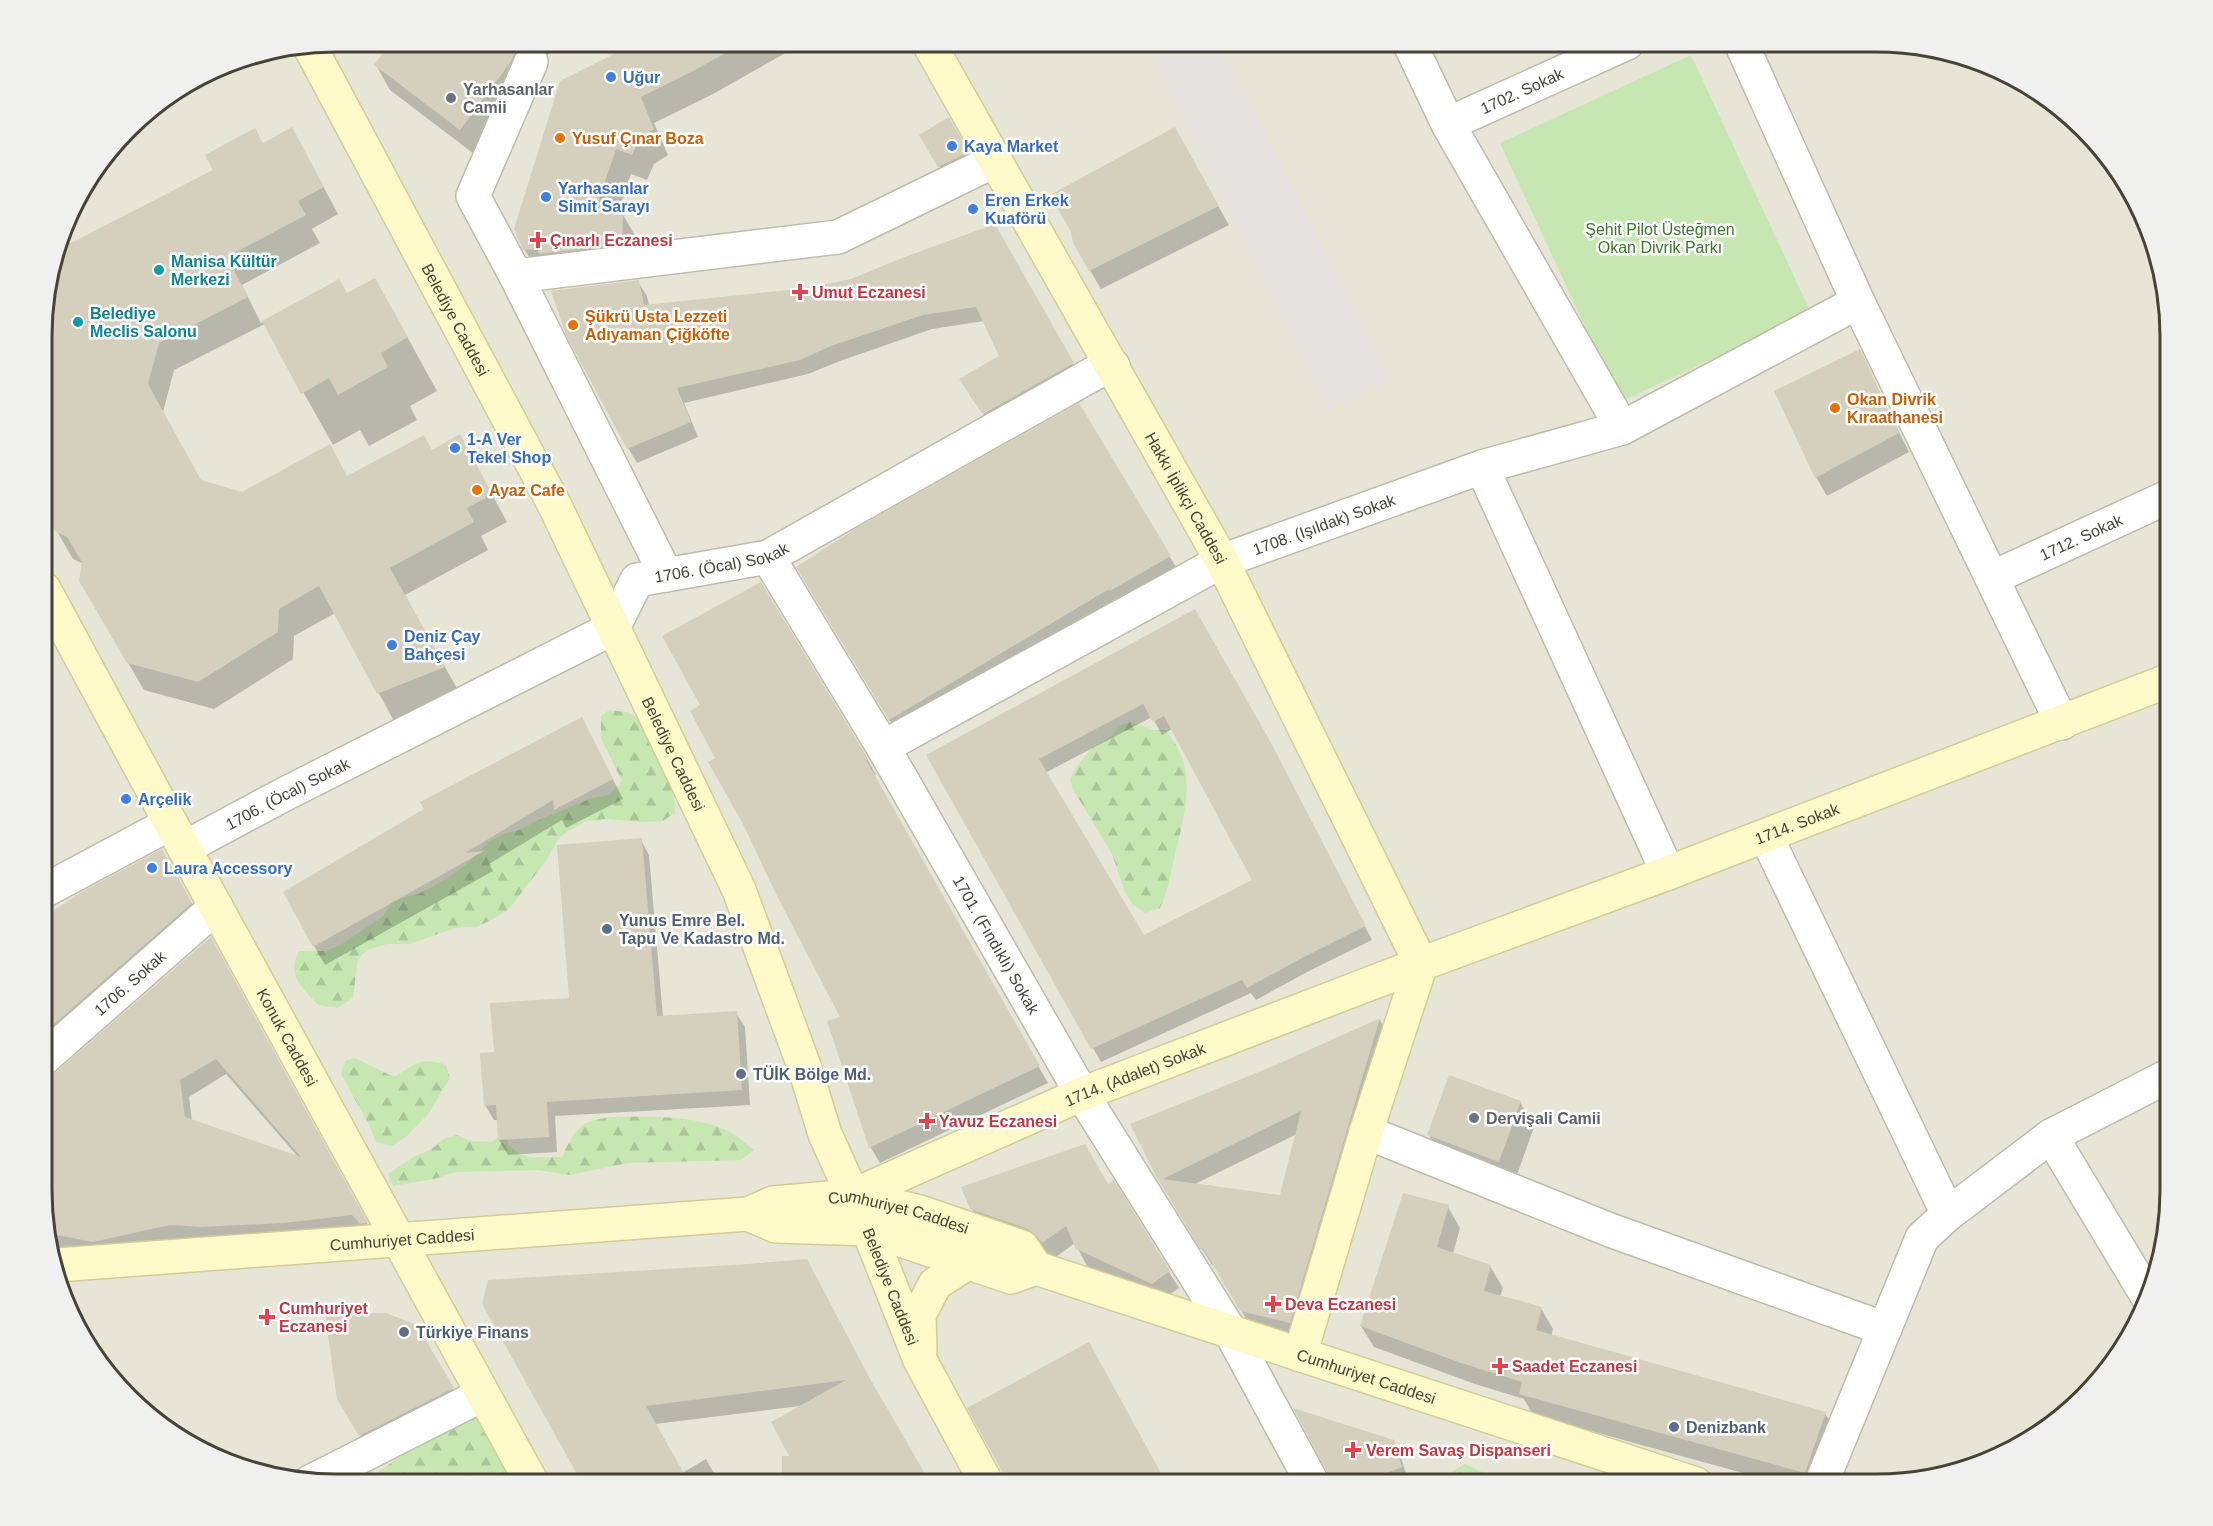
<svg xmlns="http://www.w3.org/2000/svg" width="2213" height="1526" viewBox="0 0 2213 1526" font-family="Arial,sans-serif">
<style>
.residential{fill:#e7e5d6}
.green{fill:#c6e7b2}
.forest{fill:url(#forest-firs)}
.parking{fill:#e5e4df}
.shadow{fill:#0003;fill-rule:evenodd}
.building{fill:#d5cfbd;fill-rule:evenodd}
.lines{fill:none;stroke-linecap:round;stroke-linejoin:round}
.street-casing{stroke:#bfbbab;stroke-width:36}
.secondary-casing{stroke:#d2cc99;stroke-width:36}
.street{stroke:#fff;stroke-width:33}
.secondary{stroke:#fdf9c8;stroke-width:33}
.shop-dot{fill:#3f7fe0;stroke:#fff;stroke-width:2}
.worship-dot{fill:#6b7280;stroke:#fff;stroke-width:2}
.food-dot{fill:#e8710a;stroke:#fff;stroke-width:2}
.health-dot{fill:#e0444e;stroke:#fff;stroke-width:2}
.culture-dot{fill:#0f9aa8;stroke:#fff;stroke-width:2}
.service-dot{fill:#5c6f8a;stroke:#fff;stroke-width:2}
.labels{text-anchor:middle;stroke-width:5;stroke-linejoin:round;paint-order:stroke}
.shop-label{font-size:16px;font-weight:bold;fill:#366cbe;stroke:#fff;text-anchor:start}
.worship-label{font-size:16px;font-weight:bold;fill:#5b616d;stroke:#fff;text-anchor:start}
.street-label{font-size:16px;fill:#474337;stroke:#fff}
.food-label{font-size:16px;font-weight:bold;fill:#c56008;stroke:#fff;text-anchor:start}
.park-label{font-size:16px;fill:#3b772b;stroke:#fff}
.health-label{font-size:16px;font-weight:bold;fill:#be3a42;stroke:#fff;text-anchor:start}
.culture-label{font-size:16px;font-weight:bold;fill:#0d838f;stroke:#fff;text-anchor:start}
.service-label{font-size:16px;font-weight:bold;fill:#4e5e75;stroke:#fff;text-anchor:start}
.rim{fill:none;stroke:#474337;stroke-width:3}
</style>
<defs>
<pattern id="forest-firs" width="22" height="20" patternUnits="userSpaceOnUse" patternTransform="scale(1.5)"><rect width="22" height="20" fill="#c6e7b2"/><path d="M5 1l3.5 6h-7zM16 11l3.5 6h-7z" fill="#abc79a"/></pattern>
</defs>
<rect width="100%" height="100%" fill="#f3f2e8"/>
<path class="residential" d="M 337,42 L 1895,43 L 1971,58 L 2055,103 L 2098,143 L 2140,206 L 2170,318 L 2170,1208 L 2155,1284 L 2110,1368 L 2070,1411 L 2007,1453 L 1952,1474 L 1877,1484 L 318,1483 L 242,1468 L 158,1423 L 82,1337 L 44,1227 L 44,299 L 73,206 L 142,115 L 224,64 Z"/>
<path class="green" d="M 1691,55 L 1811,313 L 1620,402 L 1500,143 Z"/>
<path class="forest" d="M 609,710 L 627,712 L 645,722 L 673,782 L 675,813 L 663,821 L 645,822 L 605,819 L 587,821 L 570,830 L 560,837 L 545,862 L 509,909 L 495,918 L 477,927 L 455,928 L 410,944 L 387,944 L 367,950 L 358,959 L 353,998 L 337,1008 L 318,1005 C 302,987 286,976 299,951 L 326,951 L 342,944 L 383,916 L 394,900 L 418,894 L 448,878 L 469,862 L 487,843 L 503,834 L 519,830 L 534,822 L 592,798 L 609,795 L 622,781 L 601,738 L 601,716 Z
M 1130,722 L 1155,730 L 1166,730 C 1171,738 1177,746 1181,754 C 1193,785 1183,823 1175,854 C 1170,875 1170,887 1160,908 L 1145,913 L 1133,905 L 1125,892 L 1112,854 L 1073,789 L 1070,779 L 1077,766 L 1093,747 L 1111,736 L 1121,725 Z
M 355,1058 L 394,1077 C 416,1064 420,1056 446,1065 L 450,1078 L 429,1113 L 407,1136 L 392,1146 L 376,1142 L 369,1125 L 341,1074 L 345,1061 Z
M 612,1117 C 652,1117 695,1114 732,1133 C 740,1138 747,1145 754,1150 L 741,1160 L 628,1163 L 570,1175 L 537,1170 L 456,1172 L 434,1179 L 393,1186 L 388,1174 L 415,1156 L 430,1150 L 444,1139 L 457,1135 L 472,1141 L 490,1142 L 504,1134 C 515,1163 536,1157 562,1157 C 576,1128 579,1121 612,1117 Z
M 471,1406 L 512,1483 L 363,1483 Z
M 1465,1464 L 1508,1484 L 1431,1484 Z"/>
<path class="parking" d="M 1144,42 L 1220,42 L 1390,380 L 1328,411 Z"/>
<path class="shadow" d="M 393,42 L 546,42 L 551,51 L 528,79 L 474,154 L 390,90 L 376,65 Z
M 648,42 L 805,42 L 713,94 L 654,123 L 668,155 L 654,164 L 647,180 L 631,174 L 618,213 L 622,213 L 637,239 L 636,270 L 539,274 L 524,248 Z
M 948,119 L 975,165 L 947,179 L 922,135 Z
M 1174,129 L 1229,225 L 1101,289 L 1074,243 Z
M 263,144 L 307,156 L 338,214 L 312,229 L 320,243 L 242,285 L 261,323 L 339,281 L 347,295 L 405,333 L 437,391 L 410,406 L 417,420 L 369,446 L 360,430 L 333,445 L 265,324 L 174,370 L 163,412 L 201,481 L 242,494 L 347,478 L 431,451 L 475,463 L 507,522 L 481,536 L 488,550 L 405,595 L 460,694 L 394,721 L 335,613 L 294,636 L 293,659 L 214,709 L 144,690 L 80,581 L 84,564 L 73,559 L 44,509 L 44,299 L 61,243 L 71,245 Z
M 995,226 L 1081,379 L 993,428 L 969,394 L 1001,357 L 984,321 L 932,329 L 840,361 L 808,374 L 684,403 L 698,437 L 637,463 L 628,448 L 638,282 L 647,296 L 649,306 L 808,289 L 852,280 Z
M 1859,351 L 1909,452 L 1827,496 L 1816,477 Z
M 1079,405 L 1179,572 L 899,736 L 807,584 Z
M 1195,611 L 1277,757 L 1372,940 L 1309,971 L 1256,1000 L 1251,993 L 1101,1062 L 928,755 ZM 1152,717 L 1162,735 L 1172,729 L 1254,881 L 1144,937 L 1045,773 Z
M 592,738 L 623,799 L 566,828 L 562,820 L 489,864 L 493,871 L 325,965 L 314,946 L 426,809 Z
M 866,757 L 876,775 L 873,777 L 1048,1083 L 880,1163 L 871,1148 L 829,1022 L 843,1018 Z
M 641,840 L 649,855 L 663,1017 L 736,1013 L 745,1027 L 750,1105 L 555,1116 L 557,1152 L 508,1155 L 499,1140 L 498,1120 L 494,1120 L 485,1105 L 495,1054 L 571,1000 Z
M 162,851 L 201,920 L 44,1057 L 44,923 Z
M 220,955 L 376,1240 L 103,1258 L 51,1248 L 44,1227 L 49,1078 ZM 226,1074 L 299,1158 L 192,1121 L 189,1097 Z
M 1380,1020 L 1389,1036 L 1299,1339 L 1251,1327 L 1214,1263 L 1212,1265 L 1158,1177 L 1279,1065 ZM 1297,1134 L 1281,1197 L 1193,1185 Z
M 1520,1102 L 1534,1127 L 1513,1186 L 1443,1160 L 1429,1135 Z
M 1113,1182 L 1179,1288 L 1162,1300 L 1087,1266 L 1075,1243 L 1053,1259 L 1039,1246 L 982,1226 L 972,1209 L 1107,1186 Z
M 1448,1207 L 1460,1228 L 1453,1254 L 1490,1266 L 1503,1288 L 1500,1297 L 1541,1308 L 1553,1329 L 1551,1336 L 1825,1413 L 1837,1434 L 1820,1484 L 1783,1484 L 1533,1415 L 1524,1399 L 1475,1384 L 1374,1347 L 1361,1326 Z
M 748,1266 L 879,1396 L 655,1424 L 682,1473 L 706,1459 L 720,1484 L 585,1483 L 483,1304 Z
M 416,1326 L 463,1407 L 371,1454 L 339,1398 Z
M 1393,1441 L 1400,1454 L 1408,1480 L 1398,1484 L 1332,1484 L 1331,1475 Z"/>
<path class="building" d="M 391,42 L 526,42 L 514,54 L 510,63 L 460,130 L 374,65 Z
M 638,42 L 745,42 L 695,70 L 641,97 L 654,129 L 640,138 L 632,155 L 616,149 L 596,208 L 623,212 L 622,244 L 539,254 L 537,249 L 523,250 L 514,229 L 560,81 Z
M 949,117 L 969,152 L 938,167 L 919,135 Z
M 292,127 L 324,187 L 298,201 L 306,215 L 227,257 L 248,297 L 159,343 L 148,384 L 201,480 L 242,492 L 330,444 L 347,476 L 424,435 L 432,450 L 460,434 L 492,494 L 467,508 L 474,522 L 390,568 L 445,667 L 377,694 L 319,586 L 279,609 L 278,632 L 198,682 L 127,663 L 79,581 L 82,562 L 67,537 L 56,532 L 45,513 L 48,500 L 44,495 L 44,299 L 62,241 L 71,243 L 213,170 L 205,155 L 255,128 L 263,143 Z
M 1175,127 L 1219,206 L 1089,271 L 1073,243 L 1071,232 L 1050,195 Z
M 995,224 L 1074,363 L 983,414 L 959,379 L 999,356 L 976,307 L 923,315 L 831,346 L 800,360 L 677,388 L 691,422 L 627,449 L 566,335 L 551,291 L 639,280 L 644,305 L 807,288 L 851,279 L 902,258 Z
M 375,278 L 408,337 L 381,353 L 388,367 L 338,395 L 329,378 L 301,394 L 262,321 L 339,279 L 347,293 Z
M 1860,349 L 1899,433 L 1815,478 L 1774,391 Z
M 1079,403 L 1171,556 L 1110,591 L 1109,589 L 889,720 L 796,567 L 855,529 Z
M 761,582 L 867,757 L 868,759 L 866,760 L 1040,1066 L 869,1148 L 827,1021 L 840,1017 L 777,896 L 744,826 L 708,762 L 715,758 L 690,711 L 700,705 L 662,636 Z
M 1195,609 L 1270,741 L 1366,926 L 1302,958 L 1247,988 L 1242,980 L 1091,1049 L 926,755 ZM 1143,704 L 1153,722 L 1164,716 L 1252,880 L 1144,935 L 1039,759 Z
M 582,717 L 613,779 L 554,810 L 553,800 L 465,853 L 484,851 L 313,947 L 283,892 L 424,809 L 420,802 Z
M 642,838 L 657,1016 L 737,1011 L 742,1090 L 547,1102 L 549,1137 L 498,1140 L 496,1105 L 484,1106 L 480,1053 L 494,1052 L 490,1003 L 569,998 L 557,845 Z
M 162,849 L 192,903 L 44,1033 L 44,917 L 80,893 Z
M 211,937 L 368,1223 L 360,1224 L 352,1215 L 284,1223 L 201,1227 L 170,1225 L 93,1242 L 46,1233 L 44,1227 L 44,1076 L 56,1072 ZM 216,1059 L 301,1157 L 185,1117 L 180,1080 Z
M 1380,1018 L 1290,1323 L 1240,1311 L 1203,1248 L 1201,1250 L 1157,1178 L 1130,1124 L 1278,1064 ZM 1301,1111 L 1280,1195 L 1163,1179 Z
M 1449,1075 L 1521,1101 L 1499,1162 L 1427,1135 Z
M 1085,1144 L 1108,1184 L 1114,1180 L 1170,1271 L 1152,1284 L 1076,1249 L 1066,1226 L 1042,1243 L 1037,1236 L 1028,1229 L 970,1209 L 961,1187 Z
M 1403,1193 L 1449,1205 L 1437,1247 L 1491,1265 L 1484,1291 L 1542,1307 L 1536,1330 L 1826,1412 L 1805,1473 L 1519,1394 L 1522,1382 L 1461,1363 L 1360,1326 Z
M 807,1259 L 869,1377 L 931,1484 L 782,1484 L 782,1456 L 789,1456 L 771,1422 L 846,1380 L 646,1406 L 690,1484 L 582,1483 L 482,1304 L 488,1280 L 748,1264 Z
M 386,1313 L 417,1325 L 454,1388 L 359,1436 L 337,1399 L 325,1314 Z
M 1089,1342 L 1167,1484 L 1006,1484 L 1004,1475 L 967,1408 Z
M 1293,1408 L 1394,1440 L 1402,1467 L 1359,1484 L 1332,1484 L 1329,1475 Z"/>
<g class="lines">
<defs>
<g id="street">
<path d="M 1409,42 L 1448,124 L 1622,428"/>
<path d="M 1741,43 L 1858,302 L 2062,723"/>
<path d="M 531,62 L 473,196 L 516,276 L 666,575"/>
<path id="s1" d="M 1448,124 L 1627,43"/>
<path d="M 516,276 L 838,237 L 994,161"/>
<path d="M 1482,467 L 1668,873"/>
<path id="s2" d="M 768,557 L 883,747 L 1082,1094 L 1230,1331 L 1313,1484"/>
<path id="s3" d="M 1992,578 L 2170,496"/>
<path id="s4" d="M 883,747 L 1222,561 L 1482,467 L 1622,428 L 1858,302"/>
<path d="M 1766,836 L 1948,1214"/>
<path id="s5" d="M 184,848 L 281,796 L 613,628 L 637,580 L 768,557 L 1100,370 L 1113,366"/>
<path d="M 44,891 L 171,823"/>
<path id="s6" d="M 44,1058 L 216,907"/>
<path d="M 1366,1132 L 1610,1230 L 1885,1329"/>
<path d="M 2051,1136 L 2148,1297"/>
<path d="M 310,1482 L 482,1395"/>
<path d="M 1821,1484 L 1922,1238 L 1948,1214 L 2051,1136 L 2170,1075"/>
</g>
<g id="secondary">
<path id="s7" d="M 928,42 L 1222,561 L 1421,964"/>
<path id="s8" d="M 310,47 L 554,504 L 739,890 L 804,1066 L 825,1134 L 868,1229 L 920,1360 L 987,1484"/>
<path id="s9" d="M 44,589 L 216,907 L 532,1483"/>
<path id="s10" d="M 852,1196 L 1082,1094 L 1421,964 L 1668,873 L 2170,680"/>
<path d="M 748,1214 L 776,1226 L 868,1229 L 1011,1277 L 1036,1268"/>
<path id="s11" d="M 57,1265 L 748,1214 L 773,1203 L 852,1196 L 920,1212 L 1022,1247 L 1036,1268 L 1696,1484"/>
<path d="M 920,1350 L 919,1315 L 935,1284 L 969,1262"/>
<path d="M 1300,1355 L 1366,1132 L 1421,964"/>
</g>
</defs>
<use href="#street" class="street-casing"/>
<use href="#secondary" class="secondary-casing"/>
<use href="#street" class="street"/>
<use href="#secondary" class="secondary"/>
</g>
<g class="shop-dot">
<circle cx="611" cy="77" r="6"/>
<circle cx="952" cy="146" r="6"/>
<circle cx="546" cy="197" r="6"/>
<circle cx="973" cy="209" r="6"/>
<circle cx="455" cy="448" r="6"/>
<circle cx="392" cy="645" r="6"/>
<circle cx="126" cy="799" r="6"/>
<circle cx="152" cy="868" r="6"/>
</g>
<g class="worship-dot">
<circle cx="451" cy="98" r="6"/>
<circle cx="1474" cy="1118" r="6"/>
</g>
<g class="food-dot">
<circle cx="560" cy="138" r="6"/>
<circle cx="573" cy="325" r="6"/>
<circle cx="1835" cy="408" r="6"/>
<circle cx="477" cy="490" r="6"/>
</g>
<g class="health-dot">
<path d="M535 231h6v6h6v6h-6v6h-6v-6h-6v-6h6z"/>
<path d="M797 283h6v6h6v6h-6v6h-6v-6h-6v-6h6z"/>
<path d="M924 1112h6v6h6v6h-6v6h-6v-6h-6v-6h6z"/>
<path d="M1270 1295h6v6h6v6h-6v6h-6v-6h-6v-6h6z"/>
<path d="M264 1308h6v6h6v6h-6v6h-6v-6h-6v-6h6z"/>
<path d="M1497 1357h6v6h6v6h-6v6h-6v-6h-6v-6h6z"/>
<path d="M1350 1441h6v6h6v6h-6v6h-6v-6h-6v-6h6z"/>
</g>
<g class="culture-dot">
<circle cx="159" cy="270" r="6"/>
<circle cx="78" cy="322" r="6"/>
</g>
<g class="service-dot">
<circle cx="607" cy="929" r="6"/>
<circle cx="741" cy="1074" r="6"/>
<circle cx="404" cy="1332" r="6"/>
<circle cx="1674" cy="1427" r="6"/>
</g>
<g class="labels">
<g class="shop-label">
<text x="623" y="83">Uğur</text>
<text x="964" y="152">Kaya Market</text>
<text x="558" y="194">Yarhasanlar<tspan x="558" dy="18">Simit Sarayı</tspan></text>
<text x="985" y="206">Eren Erkek<tspan x="985" dy="18">Kuaförü</tspan></text>
<text x="467" y="445">1-A Ver<tspan x="467" dy="18">Tekel Shop</tspan></text>
<text x="404" y="642">Deniz Çay<tspan x="404" dy="18">Bahçesi</tspan></text>
<text x="138" y="805">Arçelik</text>
<text x="164" y="874">Laura Accessory</text>
</g>
<g class="worship-label">
<text x="463" y="95">Yarhasanlar<tspan x="463" dy="18">Camii</tspan></text>
<text x="1486" y="1124">Dervişali Camii</text>
</g>
<g class="street-label">
<text dy="6" stroke="none"><textPath href="#s1" startOffset="81">1702. Sokak</textPath></text>
<text dy="6" stroke="none"><textPath href="#s8" startOffset="309">Belediye Caddesi</textPath></text>
<text dy="6" stroke="none"><textPath href="#s7" startOffset="524">Hakkı İplikçi Caddesi</textPath></text>
<text dy="6" stroke="none"><textPath href="#s4" startOffset="495">1708. (Işıldak) Sokak</textPath></text>
<text dy="6" stroke="none"><textPath href="#s3" startOffset="98">1712. Sokak</textPath></text>
<text dy="6" stroke="none"><textPath href="#s5" startOffset="622">1706. (Öcal) Sokak</textPath></text>
<text dy="6" stroke="none"><textPath href="#s8" startOffset="795">Belediye Caddesi</textPath></text>
<text dy="6" stroke="none"><textPath href="#s5" startOffset="117">1706. (Öcal) Sokak</textPath></text>
<text dy="6" stroke="none"><textPath href="#s10" startOffset="1016">1714. Sokak</textPath></text>
<text dy="6" stroke="none"><textPath href="#s2" startOffset="450">1701. (Fındıklı) Sokak</textPath></text>
<text dy="6" stroke="none"><textPath href="#s6" startOffset="114">1706. Sokak</textPath></text>
<text dy="6" stroke="none"><textPath href="#s9" startOffset="510">Konuk Caddesi</textPath></text>
<text dy="6" stroke="none"><textPath href="#s10" startOffset="308">1714. (Adalet) Sokak</textPath></text>
<text dy="6" stroke="none"><textPath href="#s11" startOffset="848">Cumhuriyet Caddesi</textPath></text>
<text dy="6" stroke="none"><textPath href="#s11" startOffset="346">Cumhuriyet Caddesi</textPath></text>
<text dy="6" stroke="none"><textPath href="#s8" startOffset="1371">Belediye Caddesi</textPath></text>
<text dy="6" stroke="none"><textPath href="#s11" startOffset="1350">Cumhuriyet Caddesi</textPath></text>
</g>
<g class="food-label">
<text x="572" y="144">Yusuf Çınar Boza</text>
<text x="585" y="322">Şükrü Usta Lezzeti<tspan x="585" dy="18">Adıyaman Çiğköfte</tspan></text>
<text x="1847" y="405">Okan Divrik<tspan x="1847" dy="18">Kıraathanesi</tspan></text>
<text x="489" y="496">Ayaz Cafe</text>
</g>
<g class="park-label">
<text x="1660" y="235">Şehit Pilot Üsteğmen<tspan x="1660" dy="18">Okan Divrik Parkı</tspan></text>
</g>
<g class="health-label">
<text x="550" y="246">Çınarlı Eczanesi</text>
<text x="812" y="298">Umut Eczanesi</text>
<text x="939" y="1127">Yavuz Eczanesi</text>
<text x="1285" y="1310">Deva Eczanesi</text>
<text x="279" y="1314">Cumhuriyet<tspan x="279" dy="18">Eczanesi</tspan></text>
<text x="1512" y="1372">Saadet Eczanesi</text>
<text x="1366" y="1456">Verem Savaş Dispanseri</text>
</g>
<g class="culture-label">
<text x="171" y="267">Manisa Kültür<tspan x="171" dy="18">Merkezi</tspan></text>
<text x="90" y="319">Belediye<tspan x="90" dy="18">Meclis Salonu</tspan></text>
</g>
<g class="service-label">
<text x="619" y="926">Yunus Emre Bel.<tspan x="619" dy="18">Tapu Ve Kadastro Md.</tspan></text>
<text x="753" y="1080">TÜİK Bölge Md.</text>
<text x="416" y="1338">Türkiye Finans</text>
<text x="1686" y="1433">Denizbank</text>
</g>
</g>
<path d="M0 0H2213V1526H0ZM336 52H1876A284 284 0 0 1 2160 336V1190A284 284 0 0 1 1876 1474H336A284 284 0 0 1 52 1190V336A284 284 0 0 1 336 52Z" fill="#f0f0ef" fill-rule="evenodd"/>
<path class="rim" d="M336 52H1876A284 284 0 0 1 2160 336V1190A284 284 0 0 1 1876 1474H336A284 284 0 0 1 52 1190V336A284 284 0 0 1 336 52Z"/>
</svg>
